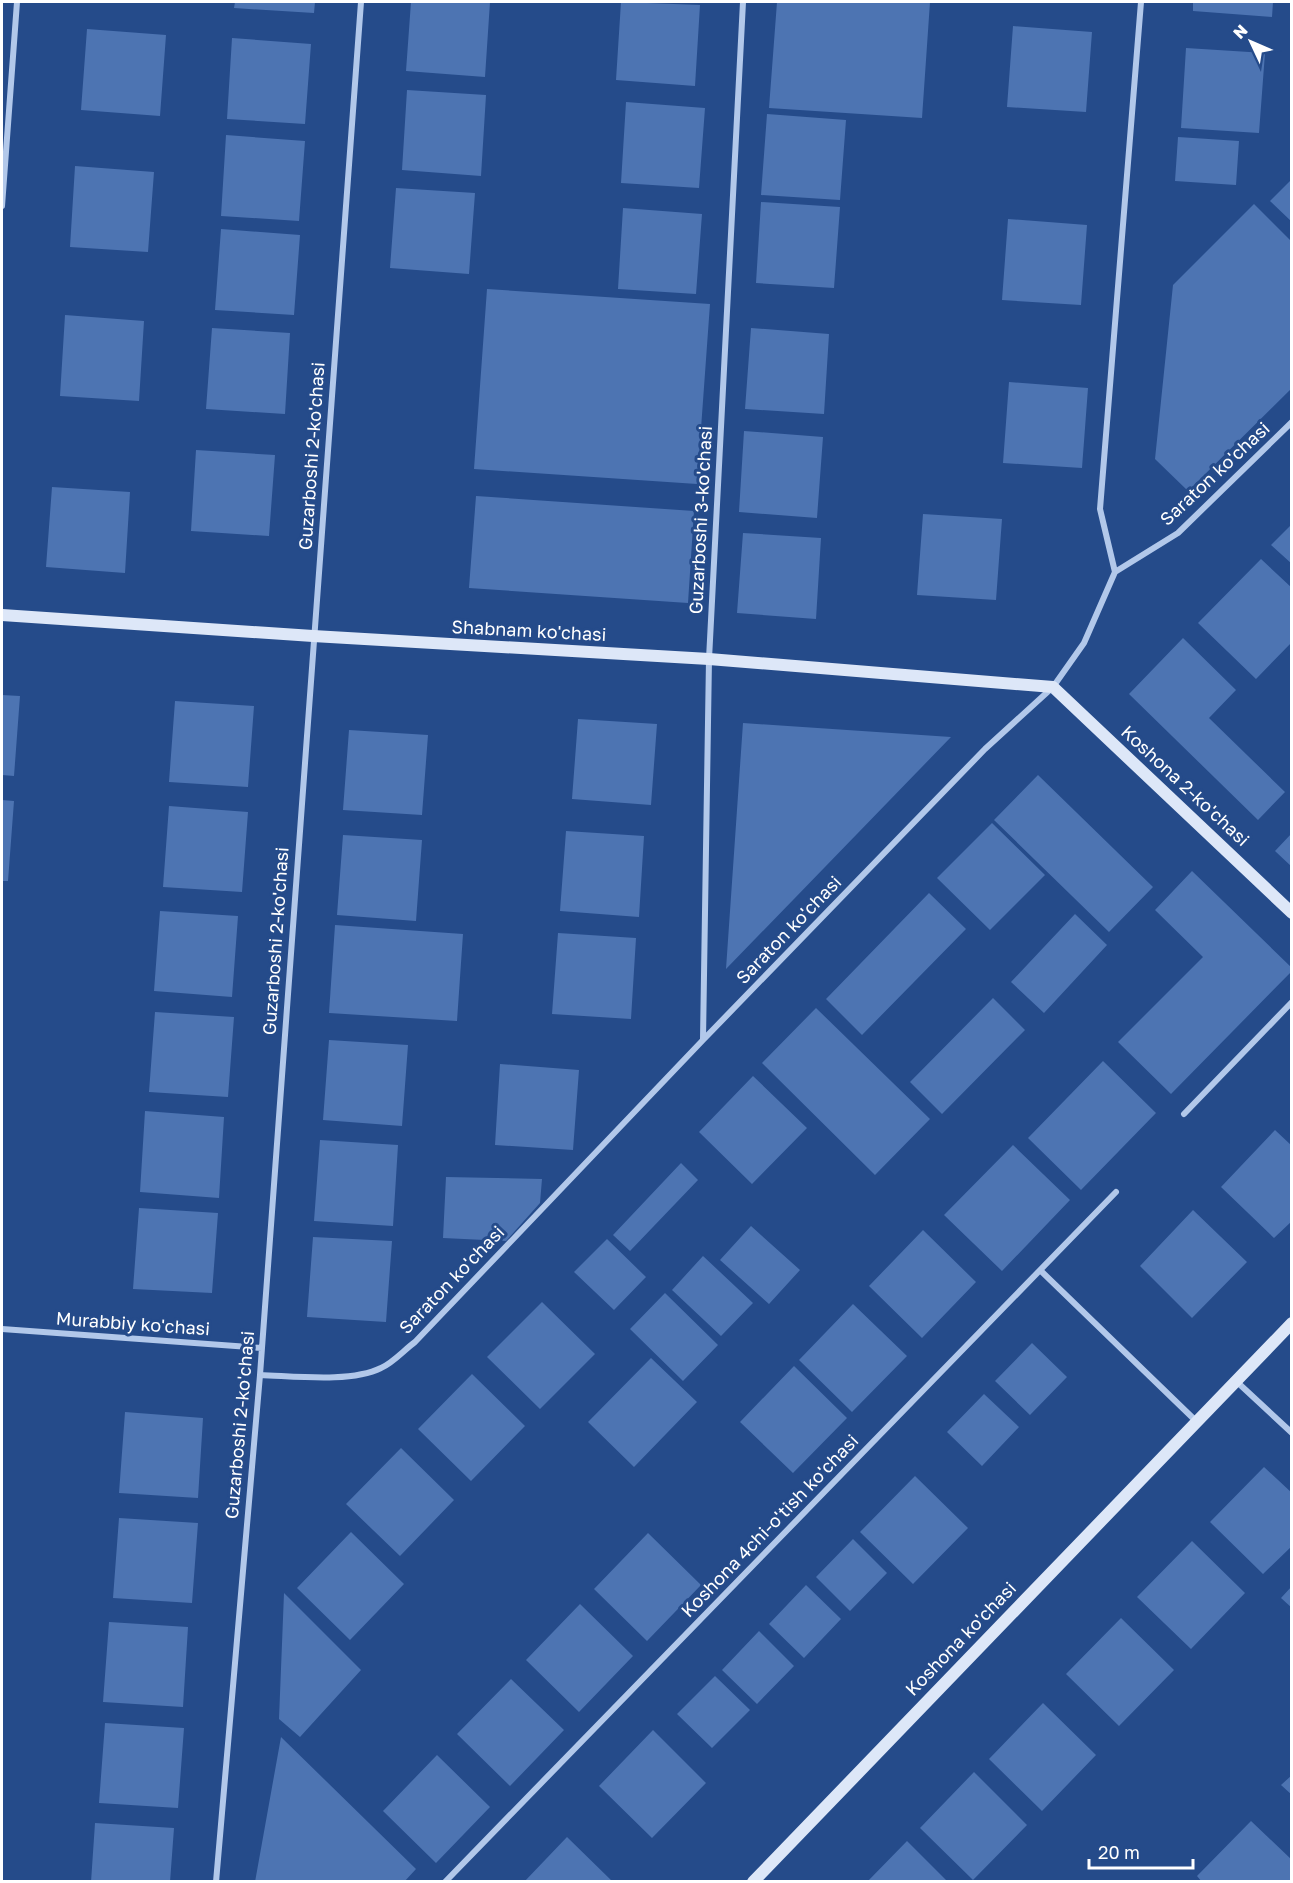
<svg xmlns="http://www.w3.org/2000/svg" width="1293" height="1883" viewBox="0 0 1293 1883" font-family="'Golos Text',sans-serif">
<style>
.building{fill:#4d74b2}
.lines{fill:none;stroke-linecap:round;stroke-linejoin:round}
.street{stroke:#b2c8ea;stroke-width:6}
.secondary{stroke:#dde7f8;stroke-width:12}
.labels{text-anchor:middle;stroke-width:6;stroke-linejoin:round;paint-order:stroke}
.street-label{font-size:18px;fill:#fff;stroke:#254b8a}
</style>
<rect width="100%" height="100%" fill="#254b8a"/>
<path class="building" d="M 235,2 L 315,2 L 314,13 L 234,8 Z
M 411,2 L 490,2 L 485,77 L 406,71 Z
M 621,2 L 700,5 L 695,86 L 616,80 Z
M 777,2 L 930,2 L 922,118 L 769,108 Z
M 1193,2 L 1273,2 L 1272,17 L 1193,11 Z
M 1013,26 L 1092,32 L 1086,112 L 1007,107 Z
M 87,29 L 166,35 L 160,116 L 81,110 Z
M 232,38 L 311,44 L 305,124 L 227,119 Z
M 1186,48 L 1265,53 L 1259,133 L 1181,128 Z
M 407,90 L 486,95 L 481,176 L 402,170 Z
M 626,102 L 705,108 L 699,188 L 621,183 Z
M 767,114 L 846,120 L 840,200 L 761,195 Z
M 226,135 L 305,141 L 299,221 L 221,216 Z
M 1178,137 L 1239,141 L 1236,185 L 1175,181 Z
M 75,166 L 154,172 L 148,252 L 70,247 Z
M 1292,179 L 1292,222 L 1270,201 Z
M 396,188 L 475,193 L 469,274 L 390,268 Z
M 761,202 L 840,207 L 834,288 L 756,283 Z
M 1254,204 L 1292,242 L 1292,388 L 1188,491 L 1155,459 L 1173,285 Z
M 623,208 L 702,214 L 696,294 L 618,289 Z
M 1008,219 L 1087,225 L 1081,305 L 1002,300 Z
M 221,229 L 300,235 L 294,315 L 215,310 Z
M 487,289 L 710,304 L 697,484 L 474,469 Z
M 65,315 L 144,321 L 139,401 L 60,396 Z
M 212,328 L 290,333 L 285,414 L 206,409 Z
M 751,328 L 829,334 L 824,414 L 745,409 Z
M 1009,382 L 1088,388 L 1082,468 L 1003,463 Z
M 744,431 L 823,437 L 817,518 L 739,512 Z
M 196,450 L 275,455 L 269,536 L 191,531 Z
M 52,487 L 130,492 L 125,573 L 46,567 Z
M 476,496 L 694,511 L 688,603 L 469,588 Z
M 923,514 L 1002,519 L 996,600 L 917,595 Z
M 1292,524 L 1292,564 L 1271,545 Z
M 743,533 L 821,538 L 816,619 L 737,613 Z
M 1261,559 L 1292,588 L 1292,642 L 1256,679 L 1198,623 Z
M 1183,638 L 1236,690 L 1209,718 L 1285,792 L 1258,820 L 1129,694 Z
M 2,695 L 20,696 L 14,776 L 2,775 Z
M 175,701 L 254,706 L 248,787 L 169,782 Z
M 578,719 L 657,724 L 651,805 L 572,799 Z
M 743,723 L 951,737 L 726,969 Z
M 349,730 L 428,735 L 422,815 L 343,810 Z
M 1038,775 L 1153,887 L 1109,932 L 994,820 Z
M 2,800 L 14,801 L 8,881 L 2,881 Z
M 169,806 L 248,812 L 242,892 L 163,887 Z
M 992,823 L 1045,875 L 990,930 L 937,878 Z
M 566,831 L 644,836 L 639,917 L 560,911 Z
M 1292,833 L 1292,867 L 1275,851 Z
M 343,835 L 422,840 L 416,921 L 337,915 Z
M 1192,871 L 1292,968 L 1292,971 L 1171,1094 L 1118,1042 L 1203,957 L 1155,910 Z
M 929,893 L 966,929 L 862,1035 L 826,999 Z
M 160,911 L 238,916 L 232,997 L 154,991 Z
M 1075,914 L 1107,945 L 1044,1013 L 1011,982 Z
M 335,925 L 463,934 L 457,1021 L 329,1013 Z
M 558,933 L 636,938 L 631,1019 L 552,1014 Z
M 993,998 L 1025,1030 L 942,1114 L 910,1082 Z
M 816,1008 L 930,1119 L 875,1175 L 762,1063 Z
M 155,1012 L 234,1017 L 228,1097 L 149,1092 Z
M 329,1040 L 408,1045 L 402,1126 L 323,1120 Z
M 1103,1061 L 1156,1113 L 1081,1190 L 1028,1138 Z
M 500,1064 L 579,1070 L 573,1150 L 495,1145 Z
M 753,1076 L 807,1128 L 752,1184 L 699,1132 Z
M 145,1111 L 224,1117 L 219,1198 L 140,1192 Z
M 1275,1130 L 1292,1146 L 1292,1221 L 1274,1238 L 1221,1187 Z
M 320,1140 L 398,1145 L 393,1226 L 314,1221 Z
M 1013,1145 L 1070,1200 L 1002,1271 L 944,1215 Z
M 681,1163 L 698,1180 L 630,1251 L 613,1235 Z
M 446,1177 L 542,1179 L 540,1203 L 506,1241 L 443,1238 Z
M 139,1208 L 218,1213 L 212,1293 L 133,1289 Z
M 1193,1210 L 1247,1262 L 1192,1318 L 1140,1266 Z
M 751,1226 L 800,1270 L 769,1304 L 720,1260 Z
M 923,1230 L 976,1282 L 922,1338 L 869,1286 Z
M 313,1237 L 392,1241 L 386,1322 L 307,1317 Z
M 607,1239 L 646,1277 L 614,1310 L 574,1272 Z
M 703,1256 L 753,1303 L 721,1336 L 672,1290 Z
M 665,1293 L 718,1345 L 683,1381 L 630,1329 Z
M 542,1302 L 595,1354 L 540,1409 L 487,1357 Z
M 853,1304 L 907,1356 L 852,1412 L 799,1360 Z
M 1032,1343 L 1067,1377 L 1030,1415 L 995,1381 Z
M 651,1358 L 697,1402 L 634,1467 L 588,1422 Z
M 794,1366 L 847,1418 L 793,1473 L 740,1422 Z
M 472,1374 L 525,1426 L 471,1481 L 418,1429 Z
M 984,1394 L 1019,1427 L 982,1466 L 947,1432 Z
M 125,1412 L 203,1418 L 198,1498 L 119,1493 Z
M 401,1448 L 454,1500 L 400,1556 L 346,1504 Z
M 1264,1467 L 1292,1493 L 1292,1546 L 1263,1574 L 1210,1522 Z
M 915,1476 L 968,1528 L 913,1584 L 860,1532 Z
M 119,1518 L 198,1523 L 192,1603 L 113,1598 Z
M 351,1532 L 404,1584 L 350,1640 L 297,1588 Z
M 648,1533 L 701,1585 L 647,1641 L 594,1589 Z
M 853,1539 L 887,1573 L 850,1611 L 816,1577 Z
M 1192,1541 L 1245,1593 L 1191,1649 L 1137,1597 Z
M 806,1585 L 841,1619 L 804,1658 L 769,1624 Z
M 1292,1586 L 1292,1608 L 1281,1598 Z
M 284,1593 L 361,1670 L 300,1737 L 279,1719 Z
M 580,1604 L 633,1656 L 579,1712 L 526,1660 Z
M 1121,1618 L 1174,1670 L 1119,1726 L 1066,1674 Z
M 109,1622 L 188,1627 L 183,1707 L 103,1702 Z
M 759,1631 L 794,1666 L 757,1704 L 722,1670 Z
M 715,1676 L 750,1710 L 712,1748 L 677,1714 Z
M 511,1679 L 564,1730 L 510,1786 L 457,1734 Z
M 1043,1703 L 1096,1755 L 1042,1811 L 989,1759 Z
M 105,1723 L 184,1728 L 178,1808 L 99,1803 Z
M 653,1730 L 706,1783 L 652,1838 L 599,1786 Z
M 281,1737 L 416,1869 L 404,1882 L 255,1882 Z
M 437,1755 L 490,1807 L 436,1863 L 383,1811 Z
M 974,1772 L 1027,1825 L 973,1880 L 920,1828 Z
M 1292,1775 L 1292,1795 L 1281,1785 Z
M 1251,1821 L 1292,1860 L 1292,1882 L 1202,1882 L 1197,1876 Z
M 95,1823 L 174,1828 L 170,1882 L 91,1882 Z
M 567,1837 L 613,1882 L 524,1882 Z
M 907,1841 L 948,1882 L 867,1882 Z"/>
<g class="lines">
<path class="street" d="M 2,206 L 17,2
M 1115,572 L 1100,509 L 1141,2
M 703,1039 L 709,659 L 743,2
M 1184,1114 L 1292,1002
M 1040,1270 L 1196,1421
M 2,1329 L 262,1348
M 260,1375 C 294,1376 351,1383 381,1368 C 393,1363 404,1350 415,1342 L 703,1040 L 985,749 L 1053,687 L 1084,643 L 1115,572 L 1178,533 L 1292,422
M 1236,1381 L 1292,1433
M 216,1882 L 260,1375 L 361,2
M 445,1882 L 1116,1192"/>
<path class="secondary" d="M 2,615 L 313,636 L 709,659 L 1053,687 L 1292,913
M 753,1882 L 1292,1323"/>
</g>
<g class="labels">
<g class="street-label">
<text transform="translate(312 456) rotate(-86)" y="6">Guzarboshi 2-ko'chasi</text>
<text transform="translate(1215 474) rotate(-43)" y="6">Saraton ko'chasi</text>
<text transform="translate(701 520) rotate(-87)" y="6">Guzarboshi 3-ko'chasi</text>
<text transform="translate(529 631) rotate(3)" y="6">Shabnam ko'chasi</text>
<text transform="translate(1185 786) rotate(43)" y="6">Koshona 2-ko'chasi</text>
<text transform="translate(789 930) rotate(-46)" y="6">Saraton ko'chasi</text>
<text transform="translate(276 941) rotate(-86)" y="6">Guzarboshi 2-ko'chasi</text>
<text transform="translate(452 1280) rotate(-46)" y="6">Saraton ko'chasi</text>
<text transform="translate(133 1324) rotate(4)" y="6">Murabbiy ko'chasi</text>
<text transform="translate(240 1425) rotate(-85)" y="6">Guzarboshi 2-ko'chasi</text>
<text transform="translate(770 1526) rotate(-46)" y="6">Koshona 4chi-o'tish ko'chasi</text>
<text transform="translate(961 1639) rotate(-46)" y="6">Koshona ko'chasi</text>
</g>
</g>
<rect width="1293" height="1883" fill="none" stroke="#ffffff" stroke-width="6"/>
<g transform="translate(1251 42) rotate(314)" stroke="#254b8a" stroke-width="4.5" paint-order="stroke">
<path d="M0-4.5L10 22L0 15L-10 22Z" fill="#ffffff"/>
<text y="-9" font-size="16" font-weight="bold" text-anchor="middle" fill="#ffffff">N</text>
</g>
<path d="M1089 1859v9h104v-9" fill="none" stroke="#ffffff" stroke-width="3"/>
<text x="1098" y="1859" font-size="18" fill="#ffffff" stroke="#254b8a" stroke-width="4.5" paint-order="stroke">20 m</text>
</svg>
